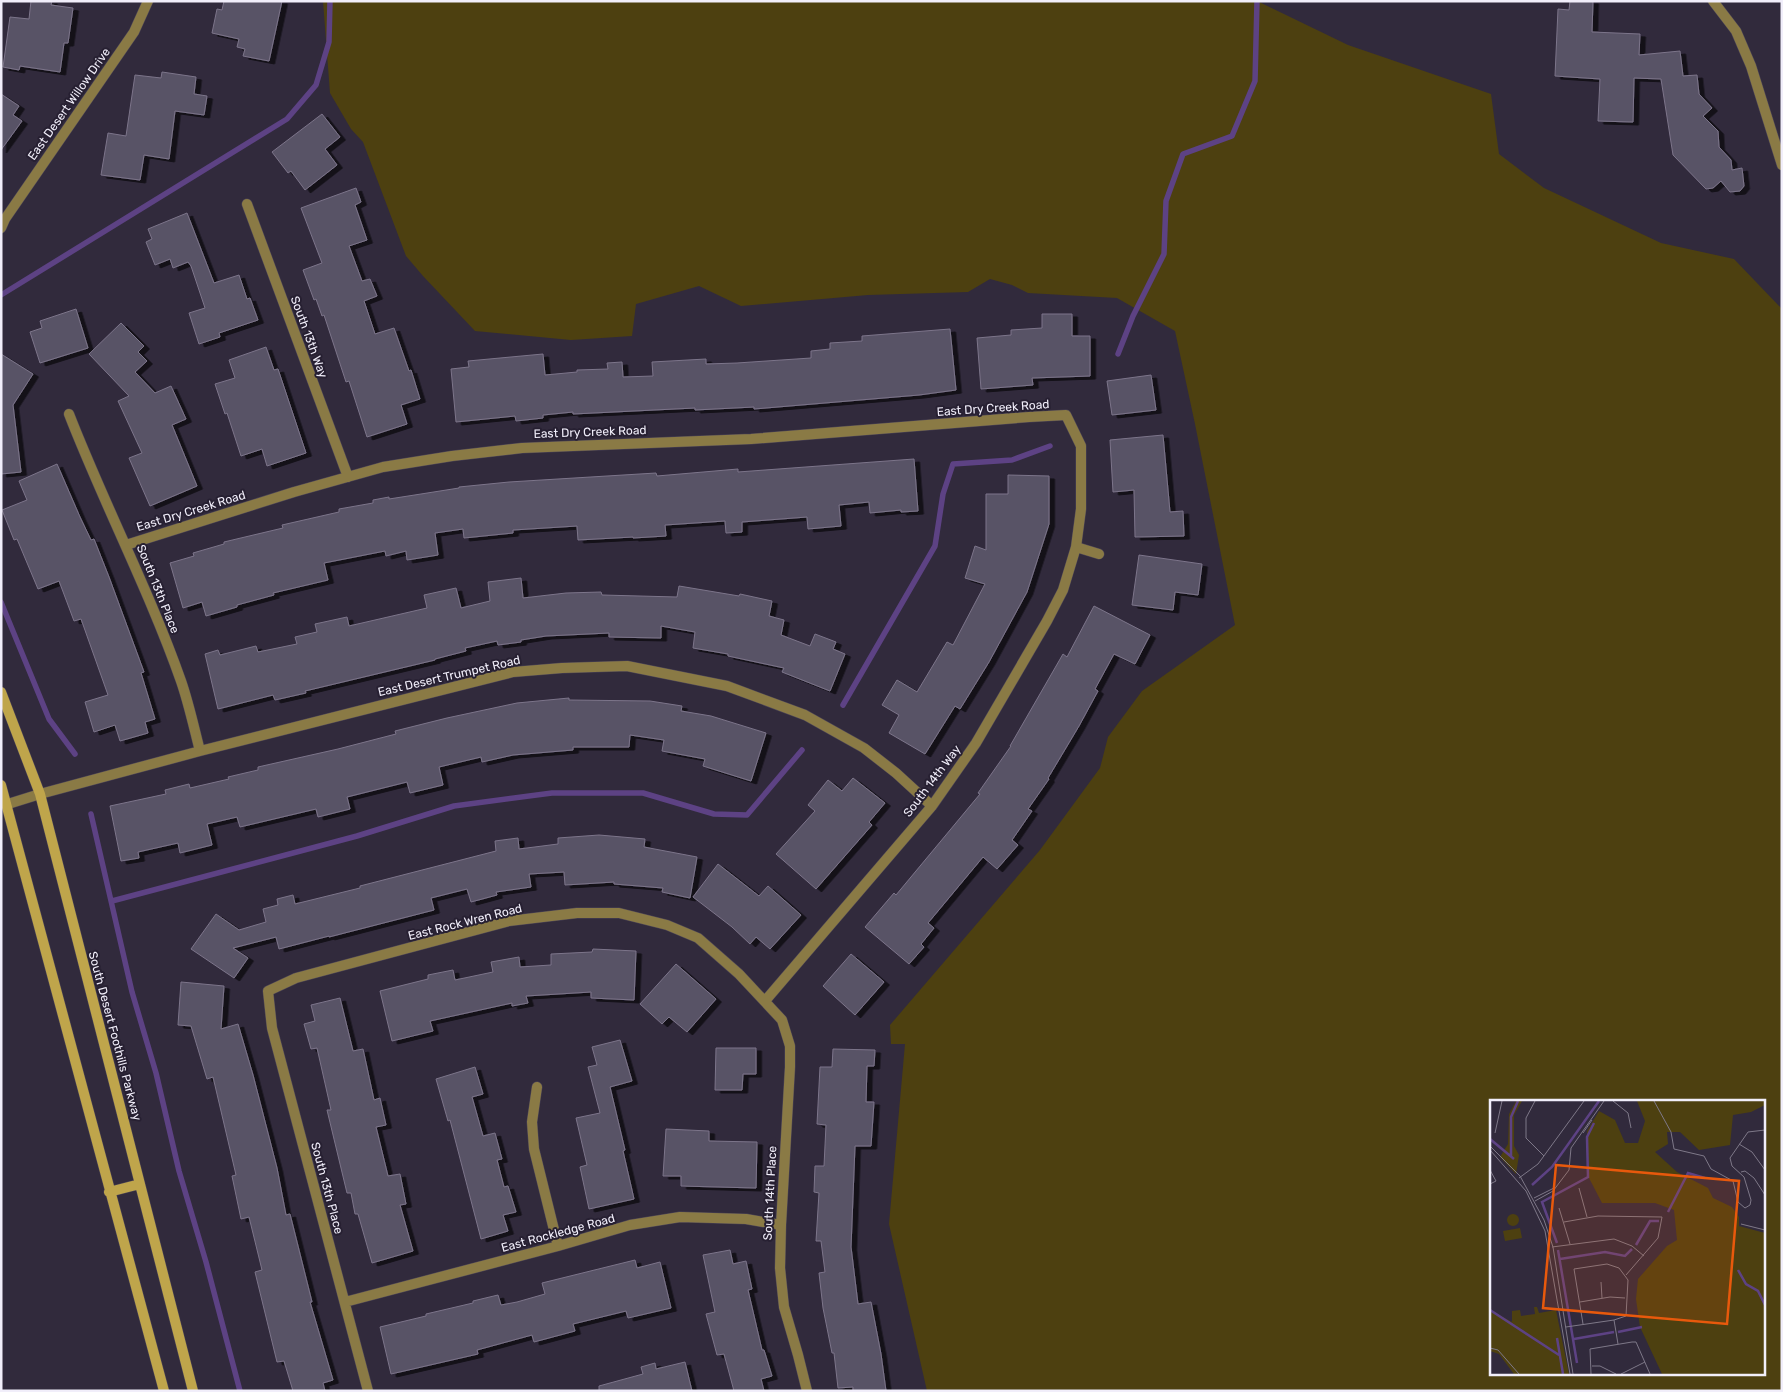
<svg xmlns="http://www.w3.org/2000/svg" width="1783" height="1392" viewBox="0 0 1783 1392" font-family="Rubik,sans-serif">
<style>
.green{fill:#4d4010;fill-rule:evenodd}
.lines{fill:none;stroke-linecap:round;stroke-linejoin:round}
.stream{stroke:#5d4284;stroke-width:5.5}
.building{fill:#595266;stroke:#7c758a;filter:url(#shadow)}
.street-casing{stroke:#4c4557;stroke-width:11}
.secondary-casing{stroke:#4c4557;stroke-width:11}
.street{stroke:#8a7a45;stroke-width:10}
.secondary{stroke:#bfa54b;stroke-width:10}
.labels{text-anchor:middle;stroke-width:4;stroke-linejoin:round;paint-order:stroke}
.street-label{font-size:12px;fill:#f1eefa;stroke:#272032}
.inset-river{fill:none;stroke:#5d4284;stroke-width:2.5}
.inset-road{fill:none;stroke:#7e7888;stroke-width:1}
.view{fill:#e8590c;fill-opacity:0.15;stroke:#e8590c;stroke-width:2.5}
.inset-edge{fill:none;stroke:#f1eefa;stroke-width:2.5}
</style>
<defs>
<filter id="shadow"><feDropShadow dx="5.5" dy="3" stdDeviation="0" flood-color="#0009"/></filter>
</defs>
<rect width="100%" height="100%" fill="#312a3c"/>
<path class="green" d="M 323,1 L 1257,1 L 1348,45 L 1491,94 L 1499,154 L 1544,188 L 1661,243 L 1734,259 L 1782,309 L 1782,1391 L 927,1391 L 889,1224 L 905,1044 L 891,1044 L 890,1025 L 1040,850 L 1100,768 L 1108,737 L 1142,691 L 1235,625 L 1195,424 L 1175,331 L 1117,298 L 1028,293 L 1012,285 L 990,279 L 968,292 L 868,295 L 741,306 L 699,286 L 636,304 L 632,336 L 571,340 L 475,331 L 423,276 L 406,256 L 363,142 L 351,129 L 330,93 ZM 1492,1101 L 1764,1101 L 1764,1373 L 1492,1373 Z"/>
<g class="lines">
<path class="stream" d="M 1,295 L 287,119 L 316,85 L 329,42 L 330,1
M 1118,354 L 1133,316 L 1164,254 L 1166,201 L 1183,154 L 1232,136 L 1255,81 L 1257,1
M 1,602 L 49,719 L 75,754
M 843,705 L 935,546 L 943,494 L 953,464 L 1012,460 L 1050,446
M 91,814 L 132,992 L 156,1073 L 179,1171 L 206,1262 L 240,1391
M 112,901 L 357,836 L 454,806 L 552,793 L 643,793 L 714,814 L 747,815 L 802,750"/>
</g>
<path class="building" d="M 31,1 L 52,1 L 51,5 L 73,8 L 68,43 L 64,43 L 60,72 L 20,66 L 19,70 L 3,67 L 10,17 L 29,19 Z
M 224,1 L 282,1 L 269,61 L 243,56 L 245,49 L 237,47 L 239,39 L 212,33 L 217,9 L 222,10 Z
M 1570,1 L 1593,1 L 1592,32 L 1640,34 L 1639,55 L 1680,51 L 1683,76 L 1697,75 L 1699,94 L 1712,108 L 1703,116 L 1718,131 L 1719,147 L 1731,160 L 1732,170 L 1742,168 L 1744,186 L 1740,191 L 1730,192 L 1721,181 L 1713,188 L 1706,189 L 1673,155 L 1661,79 L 1634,78 L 1633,122 L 1598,121 L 1600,79 L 1555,76 L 1558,9 L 1569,10 Z
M 162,72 L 196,77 L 194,94 L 207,96 L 204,115 L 175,111 L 169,159 L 144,155 L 140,180 L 101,175 L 108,133 L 126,136 L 135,75 L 161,78 Z
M 1,94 L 19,106 L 13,115 L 22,121 L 1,150 Z
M 322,114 L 340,137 L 325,149 L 337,165 L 305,190 L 291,171 L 288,173 L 272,152 Z
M 356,188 L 361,202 L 355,205 L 367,240 L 349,246 L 362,281 L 370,279 L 377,296 L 364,301 L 375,334 L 394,328 L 409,371 L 411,370 L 420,399 L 401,405 L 407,424 L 367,437 L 349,381 L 346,382 L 324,315 L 322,316 L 316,299 L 314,300 L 303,270 L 322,263 L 301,208 Z
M 187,213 L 214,283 L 239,275 L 247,299 L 250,298 L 258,320 L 219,333 L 220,337 L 199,344 L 189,313 L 205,308 L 191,266 L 188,262 L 173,268 L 170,259 L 155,265 L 146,242 L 152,239 L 148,229 Z
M 76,309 L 88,348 L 40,363 L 30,332 L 42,328 L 40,321 Z
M 1042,314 L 1072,314 L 1072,336 L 1090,336 L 1090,376 L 1032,378 L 1033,385 L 981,389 L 977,338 L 1011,335 L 1011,330 L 1042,328 Z
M 121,323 L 144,346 L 138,352 L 147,361 L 135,372 L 155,393 L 171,386 L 186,419 L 172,425 L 197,486 L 150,506 L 129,458 L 142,453 L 118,401 L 129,396 L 89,354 Z
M 950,329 L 956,390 L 919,395 L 754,409 L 754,407 L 695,410 L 695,408 L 573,414 L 573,412 L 543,415 L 543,418 L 516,421 L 515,416 L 456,422 L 451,369 L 469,367 L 468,361 L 543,354 L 545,375 L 577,372 L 577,370 L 608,369 L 607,363 L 622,362 L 623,377 L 653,376 L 652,362 L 706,359 L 706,364 L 737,363 L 811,358 L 811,351 L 830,349 L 830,343 L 862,341 L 862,336 Z
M 266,347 L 274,370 L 278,369 L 306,453 L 267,466 L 262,449 L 241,456 L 227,413 L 225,414 L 215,384 L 235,378 L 229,360 Z
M 1,354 L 33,374 L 13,405 L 21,472 L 1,474 Z
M 1151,375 L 1156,410 L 1112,415 L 1107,381 Z
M 1163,435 L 1170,512 L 1183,511 L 1184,536 L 1135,537 L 1134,490 L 1113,492 L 1110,440 Z
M 914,459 L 918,511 L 901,512 L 901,510 L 870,513 L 869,502 L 839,505 L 841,526 L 808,529 L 807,517 L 742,522 L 742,532 L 726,533 L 725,521 L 665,525 L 666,536 L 633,538 L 633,537 L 578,540 L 577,526 L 513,530 L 513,533 L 464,538 L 463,529 L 435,533 L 438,555 L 407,560 L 406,551 L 386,556 L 385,551 L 324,563 L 328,580 L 273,593 L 274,595 L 237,605 L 237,607 L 206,616 L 202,602 L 183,608 L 170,563 L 194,556 L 193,553 L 224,544 L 224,542 L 283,528 L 282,525 L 339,512 L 339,509 L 373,503 L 373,500 L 389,497 L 389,499 L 421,494 L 459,488 L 459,487 L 509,482 L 656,473 L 657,476 L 738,469 L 738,472 Z
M 57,464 L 80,517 L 91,540 L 94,539 L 109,577 L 144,672 L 141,673 L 155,719 L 145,722 L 148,733 L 120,741 L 115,725 L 94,732 L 85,702 L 108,695 L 81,619 L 74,621 L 59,581 L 38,589 L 17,539 L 14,540 L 2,510 L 27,500 L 19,481 Z
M 1008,475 L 1049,476 L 1049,524 L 1027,592 L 989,662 L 960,709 L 955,706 L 925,754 L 889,733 L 899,715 L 882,705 L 897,680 L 917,692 L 947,642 L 953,645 L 985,584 L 965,578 L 975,546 L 986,550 L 986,494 L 1008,494 Z
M 1139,555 L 1202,564 L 1198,595 L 1175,592 L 1173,610 L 1132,605 Z
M 521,578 L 523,598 L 566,593 L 601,592 L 602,595 L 677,597 L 679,586 L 739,596 L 740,594 L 772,601 L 769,616 L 784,620 L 781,635 L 810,646 L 815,634 L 836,642 L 833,649 L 845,654 L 830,691 L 782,672 L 784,668 L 728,656 L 728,654 L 693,648 L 695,632 L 661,626 L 661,638 L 609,637 L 609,633 L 546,636 L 521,640 L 521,642 L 498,645 L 497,641 L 465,648 L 466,651 L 435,659 L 435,660 L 305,691 L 306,693 L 275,700 L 273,695 L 218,709 L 205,654 L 218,650 L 220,655 L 256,646 L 258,652 L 297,644 L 295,637 L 317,632 L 315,624 L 347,617 L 349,626 L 427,608 L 424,595 L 456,588 L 461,608 L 490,601 L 488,582 Z
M 1094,606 L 1150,635 L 1135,664 L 1114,654 L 1095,689 L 1098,691 L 1079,726 L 1048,778 L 1049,779 L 1028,809 L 1032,811 L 1012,840 L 1018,845 L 997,869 L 983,857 L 928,923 L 934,928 L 921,944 L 924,947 L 909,964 L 865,927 L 894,893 L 896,895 L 980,794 L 978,793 L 1011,746 L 1010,746 L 1063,654 L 1067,657 Z
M 569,698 L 569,700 L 650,701 L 682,706 L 681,711 L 711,716 L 766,733 L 751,781 L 703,766 L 705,759 L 662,751 L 664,740 L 630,735 L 629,747 L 573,747 L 573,750 L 513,755 L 482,762 L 481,757 L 439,767 L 443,785 L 410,793 L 407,782 L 347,797 L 350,809 L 318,817 L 316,809 L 240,827 L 237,817 L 207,824 L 212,845 L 180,853 L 178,843 L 138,852 L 139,858 L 121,861 L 110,806 L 166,794 L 165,790 L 189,784 L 190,788 L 229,779 L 228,777 L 258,770 L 258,767 L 338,749 L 396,734 L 395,731 L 447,718 L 517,703 Z
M 853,778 L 885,803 L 869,822 L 872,825 L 816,889 L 776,854 L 815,811 L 808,805 L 828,780 L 842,791 Z
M 599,835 L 645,839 L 644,847 L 697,857 L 690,898 L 662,892 L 663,888 L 614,884 L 614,882 L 565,885 L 564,872 L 529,874 L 531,887 L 496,892 L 497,895 L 471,902 L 467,889 L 431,898 L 434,910 L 329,937 L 329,936 L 279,949 L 276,937 L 233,948 L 248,958 L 234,978 L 191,949 L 216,914 L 239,930 L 266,922 L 263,909 L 278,905 L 277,899 L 293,895 L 295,904 L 360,888 L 360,886 L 496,851 L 495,841 L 518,838 L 519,849 L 558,844 L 558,838 Z
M 718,864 L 759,896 L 768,886 L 801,915 L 770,949 L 756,937 L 750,944 L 732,927 L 693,897 Z
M 593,949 L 636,951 L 634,1000 L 591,998 L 591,992 L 526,996 L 528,1003 L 512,1006 L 512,1003 L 430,1021 L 433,1031 L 392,1041 L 380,991 L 428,979 L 428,975 L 453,970 L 455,980 L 493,972 L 491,962 L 519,957 L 520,967 L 551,965 L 551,954 L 592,952 Z
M 851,954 L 884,982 L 855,1015 L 823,986 Z
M 676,964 L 716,999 L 687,1032 L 669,1017 L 662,1024 L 640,1004 Z
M 181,982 L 224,986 L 221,1029 L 238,1024 L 253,1075 L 277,1168 L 286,1215 L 290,1214 L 312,1302 L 310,1302 L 333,1380 L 323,1383 L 325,1391 L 293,1391 L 284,1361 L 277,1362 L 255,1272 L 262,1270 L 249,1217 L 241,1219 L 232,1176 L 236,1175 L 213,1077 L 207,1079 L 191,1026 L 178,1025 Z
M 340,998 L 353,1051 L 363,1049 L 374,1100 L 380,1098 L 386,1125 L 376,1127 L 388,1176 L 400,1174 L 406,1204 L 400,1205 L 413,1251 L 372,1263 L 358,1214 L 355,1214 L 351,1193 L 347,1193 L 327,1110 L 331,1110 L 317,1048 L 311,1049 L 304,1024 L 315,1021 L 311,1005 Z
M 620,1040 L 632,1081 L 610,1087 L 625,1150 L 623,1151 L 634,1199 L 589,1209 L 580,1167 L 587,1165 L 576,1118 L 600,1113 L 588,1067 L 597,1065 L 592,1047 Z
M 716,1048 L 756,1048 L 756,1074 L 743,1074 L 742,1090 L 715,1090 Z
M 833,1049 L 875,1050 L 874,1066 L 867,1066 L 866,1102 L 874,1102 L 871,1146 L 855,1146 L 851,1247 L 858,1304 L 871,1302 L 881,1354 L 886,1391 L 853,1391 L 853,1387 L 838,1388 L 834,1353 L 832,1353 L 823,1308 L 819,1273 L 825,1272 L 821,1241 L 816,1241 L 819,1193 L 814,1192 L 815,1166 L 824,1166 L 826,1125 L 817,1124 L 820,1067 L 832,1067 Z
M 475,1067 L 483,1094 L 472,1097 L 483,1136 L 495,1133 L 502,1159 L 497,1160 L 504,1187 L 508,1186 L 516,1212 L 503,1215 L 508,1231 L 481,1239 L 450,1120 L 448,1121 L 436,1079 Z
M 666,1129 L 709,1131 L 709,1141 L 757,1142 L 756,1188 L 681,1186 L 681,1176 L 663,1176 Z
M 730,1250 L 733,1264 L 746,1261 L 752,1289 L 748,1290 L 762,1350 L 764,1350 L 772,1376 L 761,1379 L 764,1391 L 734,1391 L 724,1354 L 717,1355 L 706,1314 L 715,1312 L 703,1255 Z
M 635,1260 L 637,1268 L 660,1262 L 671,1308 L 628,1318 L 626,1311 L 573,1324 L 575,1331 L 534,1342 L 532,1335 L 477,1350 L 478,1354 L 391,1374 L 380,1327 L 426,1316 L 426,1314 L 473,1303 L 473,1301 L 498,1295 L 501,1305 L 517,1302 L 545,1294 L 542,1283 Z
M 685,1362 L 692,1391 L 599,1391 L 599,1386 L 643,1374 L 641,1367 L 655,1363 L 656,1369 Z"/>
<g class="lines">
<defs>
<path id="street" d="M 1713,1 L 1736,31 L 1751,66 L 1782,165
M 247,204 L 348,477
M 1,228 L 5,219 L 134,32 L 148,1
M 69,414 C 104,504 149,590 181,681 C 189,704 194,728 200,751
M 126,545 L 294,492 L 383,467 L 452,456 L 522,448 L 751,439 L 1029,417 L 1066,415 L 1081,446 L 1081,509 L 1076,547 L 1063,590 L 1047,621 L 976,743 L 932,806 L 765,1001
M 1076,547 L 1099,554
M 8,804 L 40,794 L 200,751 L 513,672 L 562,668 L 627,666 L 727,686 L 805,715 L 864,748 L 896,773 L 932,806
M 537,1087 L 532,1122 L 534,1149 L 558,1246
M 345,1302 L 558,1246 L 630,1225 L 680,1217 L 746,1219 L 781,1225
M 368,1391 L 272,1028 L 268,991 L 296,978 L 509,921 L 577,913 L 619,913 L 667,925 L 698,938 L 739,974 L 782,1020 L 790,1046 L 790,1067 L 781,1225 L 780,1268 L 784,1307 L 798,1355 L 807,1391"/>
<path id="secondary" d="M 1,692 L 40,794 L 193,1391
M 1,785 L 164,1391
M 109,1192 L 140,1184"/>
</defs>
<use href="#street" class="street-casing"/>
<use href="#secondary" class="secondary-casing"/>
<use href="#street" class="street"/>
<use href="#secondary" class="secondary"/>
</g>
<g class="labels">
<g class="street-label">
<text transform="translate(69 104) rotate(-55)" y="4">East Desert Willow Drive</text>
<text transform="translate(309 337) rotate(70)" y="4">South 13th Way</text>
<text transform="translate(993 408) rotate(-4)" y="4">East Dry Creek Road</text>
<text transform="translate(590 432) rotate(-2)" y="4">East Dry Creek Road</text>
<text transform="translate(191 511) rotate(-17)" y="4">East Dry Creek Road</text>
<text transform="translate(158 589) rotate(68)" y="4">South 13th Place</text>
<text transform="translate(449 676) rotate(-13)" y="4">East Desert Trumpet Road</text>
<text transform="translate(932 781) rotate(-53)" y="4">South 14th Way</text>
<text transform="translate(465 922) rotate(-14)" y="4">East Rock Wren Road</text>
<text transform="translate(115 1036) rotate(75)" y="4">South Desert Foothills Parkway</text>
<text transform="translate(327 1188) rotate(75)" y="4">South 13th Place</text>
<text transform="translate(770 1193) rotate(-87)" y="4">South 14th Place</text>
<text transform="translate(558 1233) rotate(-15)" y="4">East Rockledge Road</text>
</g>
</g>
<g transform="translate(1490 1100)">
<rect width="275" height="275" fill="#312a3c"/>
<path d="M 26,1 L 32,1 L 24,15 L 24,46 L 29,55 L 26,74 L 10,57 L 18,44 L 19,14 ZM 147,1 L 275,1 L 275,5 L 261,12 L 243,15 L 240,45 L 209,50 L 190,32 L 177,32 L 178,44 L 165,52 L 187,72 L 218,88 L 223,98 L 242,107 L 249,117 L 249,126 L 275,133 L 275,274 L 172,274 L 150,227 L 146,199 L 148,179 L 177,146 L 187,140 L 184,110 L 165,103 L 112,103 L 99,78 L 97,31 L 109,11 L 125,20 L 135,43 L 148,43 L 155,21 ZM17 120a6 6 0 1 1 12 0a6 6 0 1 1-12 0ZM 30,128 L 32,138 L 15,141 L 13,131 ZM 44,207 L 47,207 L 49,213 L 66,210 L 79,274 L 24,274 L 9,254 L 0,251 L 0,210 L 22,222 L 22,211 L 30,210 L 31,216 L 45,214 Z" fill="#4d4010"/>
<path class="inset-river" d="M 0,39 L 24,59M 21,56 L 21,17 L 28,1M 42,85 L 62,67 L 109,1M 178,112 L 198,73 L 215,78M 67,143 L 52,102 L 98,77 L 97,37 L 104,23M 146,145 L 160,121 L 169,121M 68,150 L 87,263M 70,159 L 115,152 L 135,156 L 142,149M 248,170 L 256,184 L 268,191 L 275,205M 0,210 L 69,255M 128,232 L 152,227M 67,238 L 73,274M 84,239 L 124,232"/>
<path class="inset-road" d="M 45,1 L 36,18 L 36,38 L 54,56M 123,1 L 138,13 L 141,28M 164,1 L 181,32 L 184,49 L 214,56 L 221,69 L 243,81 L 248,102 L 255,108 L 260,105 L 261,100 L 254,77 L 242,66 L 240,58 L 258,32 L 275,30M 5,33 L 12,1M 93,33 L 102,20M 249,44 L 262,52 L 275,70M 0,46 L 30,76 L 54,120 L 63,147 L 83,274M 0,50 L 36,91 L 55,131 L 80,274M 0,70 L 6,81 L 0,84M 251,72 L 255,71 L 264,78 L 275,95M 29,78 L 48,64 L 94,1M 89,88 L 97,117M 44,98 L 64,88M 45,101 L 63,91 L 79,70 L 81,48 L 114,1M 69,108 L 80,144M 74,122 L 108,116 L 172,117 L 168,138 L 136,175M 251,124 L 275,130M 62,147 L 124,139 L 142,146 L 154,156M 111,182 L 112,198M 90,202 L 120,197 L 135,198M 93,224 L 84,169 L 117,164 L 129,168 L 138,180 L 136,216 L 124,220 L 128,244M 76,227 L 124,220M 0,248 L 8,250 L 29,274M 102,266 L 110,266 L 126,274M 101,274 L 100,249 L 142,242 L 146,242 L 160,274M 131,274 L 155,262"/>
<path class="view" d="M 66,65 L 249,81 L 237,224 L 53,208 Z"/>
<rect width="275" height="275" class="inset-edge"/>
</g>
<rect width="1783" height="1392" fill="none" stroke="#f1eefa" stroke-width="5"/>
</svg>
